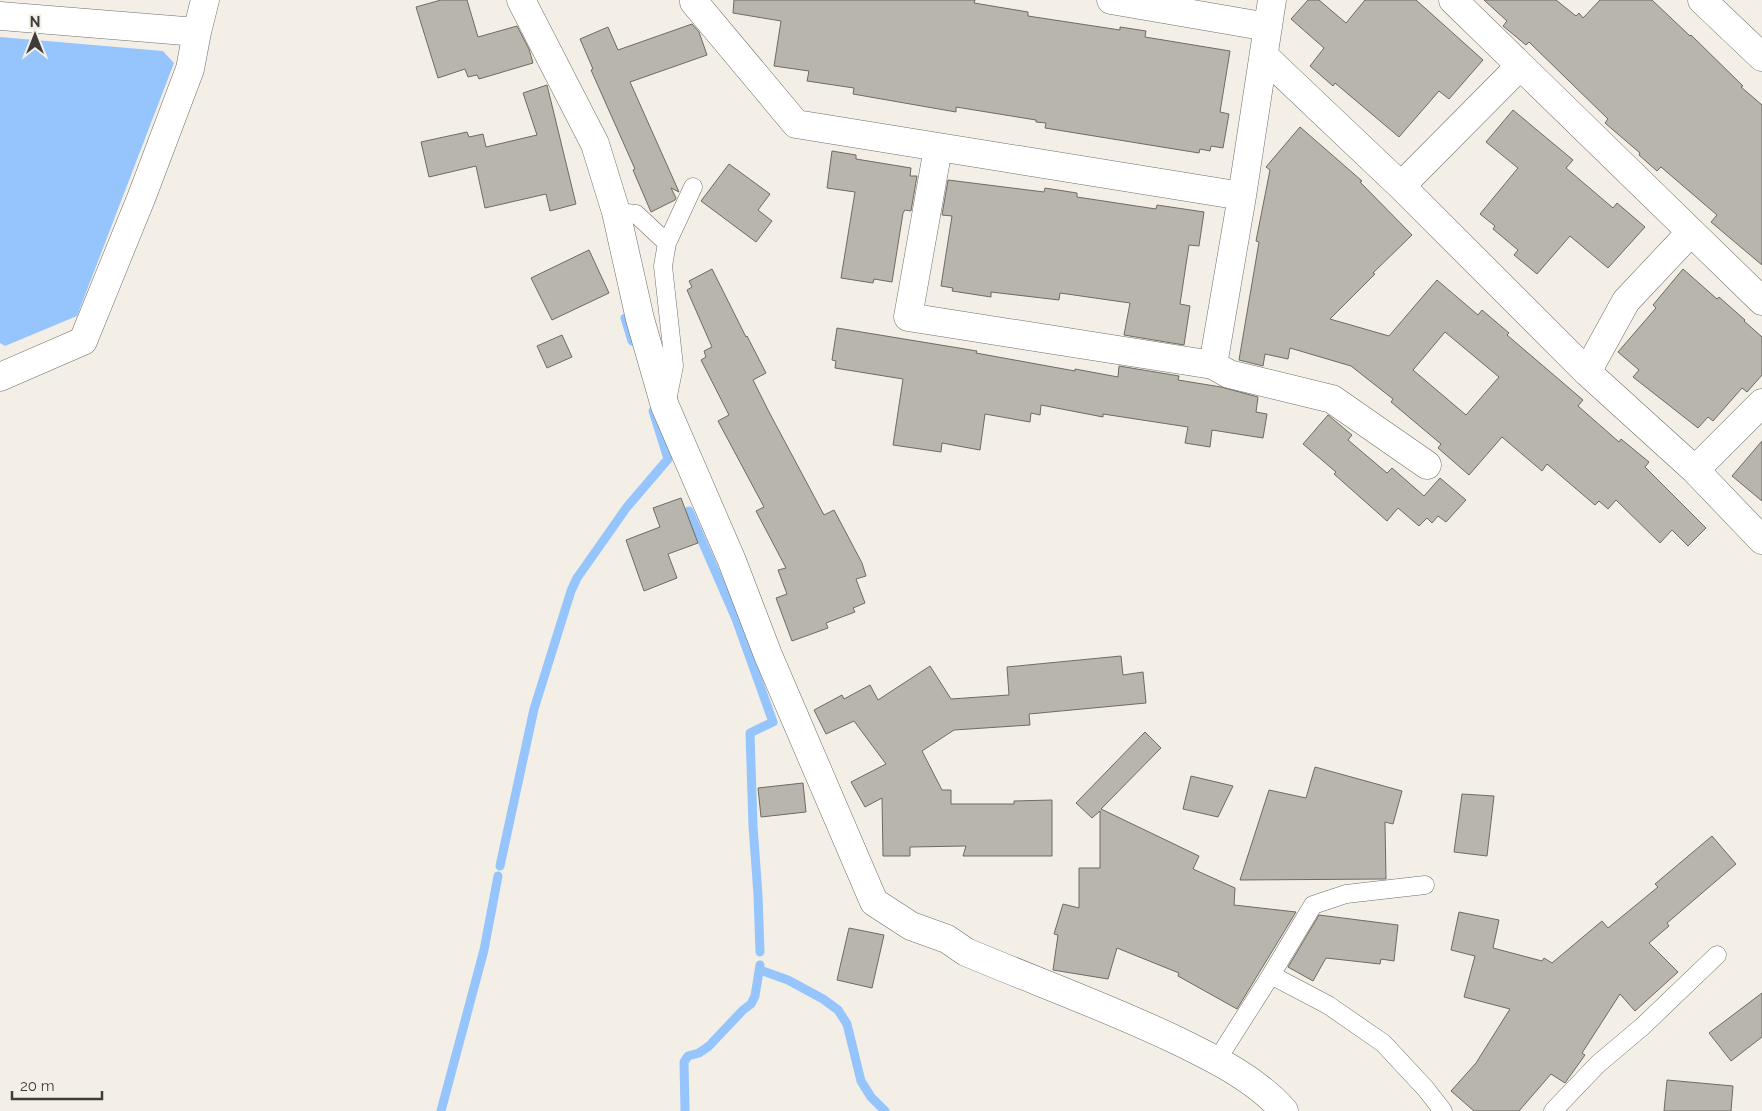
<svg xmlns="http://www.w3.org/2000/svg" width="1762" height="1111" viewBox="0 0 1762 1111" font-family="Raleway,sans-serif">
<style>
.water{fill:#96c5fe}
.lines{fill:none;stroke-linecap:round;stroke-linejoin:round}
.stream{stroke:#96c5fe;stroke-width:9}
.building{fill:#b8b5ac;stroke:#6e6b63;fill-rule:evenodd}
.service-casing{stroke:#716e66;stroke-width:19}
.minor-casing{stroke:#716e66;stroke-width:29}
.service{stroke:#fff;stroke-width:18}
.minor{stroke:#fff;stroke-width:28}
</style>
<rect width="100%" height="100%" fill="#f3efe6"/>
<path class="water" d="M 0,37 L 163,51 L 174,63 L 77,316 L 5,346 L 0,343 Z"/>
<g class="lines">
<path class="stream" d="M 625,318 L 632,341
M 689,511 L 736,619 L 773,722 L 750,733 L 753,826 L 758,895 L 760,952
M 500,866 L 534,709 L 571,591 L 577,578 L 627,507 L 668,459 L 653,411
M 760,970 L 788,980 L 823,999 L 838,1010 L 847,1024 L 861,1081 L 871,1097 L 885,1111
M 441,1111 L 484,950 L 498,876
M 685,1111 L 684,1062 L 688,1056 L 699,1053 L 709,1046 L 743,1010 L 751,1004 L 755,996 L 760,965"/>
</g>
<path class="building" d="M 441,0 L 467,0 L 478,37 L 517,26 L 529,49 L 533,63 L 479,79 L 477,75 L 468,77 L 465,69 L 438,78 L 416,7 Z
M 734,0 L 975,0 L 974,3 L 1028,12 L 1028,16 L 1120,30 L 1120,27 L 1146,31 L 1145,37 L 1230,51 L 1220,112 L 1229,114 L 1223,148 L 1211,146 L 1210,151 L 1200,149 L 1199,153 L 1045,128 L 1046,123 L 1036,122 L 1036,120 L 956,107 L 956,112 L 853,94 L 854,88 L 807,81 L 809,71 L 774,66 L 781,21 L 733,13 Z
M 1308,0 L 1319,0 L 1346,23 L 1365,0 L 1416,0 L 1483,60 L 1449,99 L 1439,91 L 1399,137 L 1335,83 L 1333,86 L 1310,66 L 1324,48 L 1291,19 Z
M 1484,0 L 1556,0 L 1576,16 L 1579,13 L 1583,18 L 1600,0 L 1652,0 L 1690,36 L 1691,35 L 1743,86 L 1741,87 L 1762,105 L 1762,265 L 1711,222 L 1717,215 L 1661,167 L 1657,171 L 1639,155 L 1640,153 L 1605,123 L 1608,119 L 1529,42 L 1526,45 L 1503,26 L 1507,21 Z
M 692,24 L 699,32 L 707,55 L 630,82 L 679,192 L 671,188 L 676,198 L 675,200 L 651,212 L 633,170 L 635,169 L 591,70 L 593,69 L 580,39 L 608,27 L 618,50 Z
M 547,85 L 576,204 L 550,211 L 546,194 L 485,208 L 476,166 L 429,177 L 421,142 L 467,132 L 469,137 L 483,134 L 486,147 L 537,135 L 523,93 Z
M 1513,110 L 1573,160 L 1566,168 L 1613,208 L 1617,203 L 1645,227 L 1608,268 L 1570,236 L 1537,274 L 1514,255 L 1518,250 L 1493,229 L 1495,226 L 1480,214 L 1518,168 L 1486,142 Z
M 1300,127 L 1362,181 L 1360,182 L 1412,235 L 1373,273 L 1375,274 L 1330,319 L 1389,336 L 1437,280 L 1478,315 L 1482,310 L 1509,333 L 1507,335 L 1583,400 L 1578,406 L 1619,442 L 1621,439 L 1649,462 L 1645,467 L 1706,528 L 1688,546 L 1672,530 L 1660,543 L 1616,500 L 1608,509 L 1599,501 L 1595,505 L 1547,464 L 1542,471 L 1502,437 L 1469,475 L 1438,448 L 1441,444 L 1391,402 L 1393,399 L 1351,366 L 1290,348 L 1288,359 L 1265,354 L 1263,366 L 1239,360 L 1259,242 L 1256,241 L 1270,170 L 1266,167 ZM 1445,332 L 1499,377 L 1466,415 L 1413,370 Z
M 832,151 L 856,155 L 856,159 L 911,168 L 910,176 L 917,176 L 911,211 L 905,210 L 903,213 L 892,282 L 874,279 L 873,283 L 841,278 L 855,192 L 827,188 Z
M 729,164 L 770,194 L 758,210 L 772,221 L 756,242 L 701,201 Z
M 948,180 L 1044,192 L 1045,188 L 1077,193 L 1077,197 L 1156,209 L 1157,205 L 1204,212 L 1199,246 L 1189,245 L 1180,304 L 1190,306 L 1184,345 L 1124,335 L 1130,303 L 1060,293 L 1059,300 L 991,292 L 991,297 L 952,291 L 953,288 L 941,286 L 952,216 L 942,215 Z
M 589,250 L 609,293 L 552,320 L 531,278 Z
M 712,269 L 746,337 L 747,336 L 766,373 L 753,380 L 769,412 L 824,515 L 834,510 L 862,563 L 866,576 L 856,579 L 865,603 L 853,608 L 855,612 L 826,623 L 828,628 L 792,641 L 776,598 L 787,594 L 778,570 L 786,568 L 756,511 L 764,507 L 718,421 L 729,415 L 701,360 L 706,357 L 704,351 L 712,347 L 687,290 L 692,287 L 689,281 Z
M 1683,269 L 1717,299 L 1719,297 L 1745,320 L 1744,321 L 1762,337 L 1762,375 L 1747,392 L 1742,388 L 1713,421 L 1708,417 L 1698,428 L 1633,377 L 1639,370 L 1618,352 L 1656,308 L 1653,305 Z
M 837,328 L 977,351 L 976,353 L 1075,371 L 1075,369 L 1118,377 L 1119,366 L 1179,376 L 1178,380 L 1221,387 L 1258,397 L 1256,412 L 1267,414 L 1263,438 L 1212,430 L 1210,447 L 1185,443 L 1188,427 L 1103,414 L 1103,417 L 1041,405 L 1040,415 L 1031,413 L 1030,422 L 985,414 L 980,450 L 942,443 L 941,452 L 893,445 L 903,379 L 835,368 L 836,361 L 832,360 Z
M 562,335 L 572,357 L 547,368 L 537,346 Z
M 1328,415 L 1352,435 L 1348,440 L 1387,473 L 1392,468 L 1424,496 L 1440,478 L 1466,500 L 1446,522 L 1438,516 L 1432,523 L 1427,518 L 1419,526 L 1398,508 L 1387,521 L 1334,474 L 1336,472 L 1303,444 Z
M 1762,441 L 1762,501 L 1732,476 Z
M 681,498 L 698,543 L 668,554 L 677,578 L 644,591 L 626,540 L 660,527 L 653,508 Z
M 1121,656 L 1123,675 L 1143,672 L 1146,703 L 1029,714 L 1030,725 L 954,730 L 922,751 L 942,790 L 951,790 L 951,804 L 1014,804 L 1014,801 L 1052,800 L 1052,856 L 963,856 L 966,846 L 910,847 L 910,856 L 883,856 L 882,798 L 865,807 L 851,782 L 886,764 L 854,721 L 826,734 L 814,710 L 842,695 L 844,699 L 870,685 L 878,700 L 930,666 L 951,699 L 1009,695 L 1007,667 Z
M 1145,732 L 1161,748 L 1101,809 L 1199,856 L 1193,869 L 1235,888 L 1234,905 L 1296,912 L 1237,1009 L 1178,976 L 1179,973 L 1117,948 L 1108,979 L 1053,970 L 1058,935 L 1054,934 L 1063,904 L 1079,908 L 1079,868 L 1100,868 L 1100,811 L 1092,818 L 1076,803 Z
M 1315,767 L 1402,791 L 1393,824 L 1385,822 L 1386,879 L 1240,880 L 1269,790 L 1306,798 Z
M 1191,776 L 1233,786 L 1218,817 L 1183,809 Z
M 803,783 L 806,812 L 761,817 L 758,788 Z
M 1462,794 L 1494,796 L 1487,856 L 1454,852 Z
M 1712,836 L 1736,864 L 1667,923 L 1669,926 L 1649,943 L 1678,972 L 1635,1011 L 1620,994 L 1582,1053 L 1585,1055 L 1565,1083 L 1551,1074 L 1519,1111 L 1474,1111 L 1451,1091 L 1476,1063 L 1510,1009 L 1464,997 L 1475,956 L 1451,950 L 1459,912 L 1499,920 L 1493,948 L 1542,961 L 1544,958 L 1552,963 L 1602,921 L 1608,928 L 1658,887 L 1655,884 Z
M 1319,915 L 1398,925 L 1394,961 L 1381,959 L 1380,964 L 1326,958 L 1313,981 L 1288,967 Z
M 849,928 L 884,935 L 872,988 L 837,980 Z
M 1762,993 L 1762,1037 L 1731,1061 L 1709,1033 Z
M 1667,1080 L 1733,1086 L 1731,1111 L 1664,1111 Z"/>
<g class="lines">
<defs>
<path id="service" d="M 616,212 L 636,214 L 667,243 L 663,266 L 674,366 L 667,401
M 667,243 L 693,187
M 1271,975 L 1313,905 L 1346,894 L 1425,885
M 1217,1060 L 1271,975 L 1328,1005 L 1383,1043 L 1425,1088 L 1443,1111
M 1553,1111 L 1598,1064 L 1643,1026 L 1717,955"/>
<path id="minor" d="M 521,0 L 595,144 L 616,212 L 640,319 L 665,406 L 732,561 L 768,655 L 874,902 L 911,926 L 947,939 L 966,952 C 1037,982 1110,1008 1180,1042 C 1217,1060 1257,1080 1284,1111
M 694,0 L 694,2 L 796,124 L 1242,196
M 1111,0 L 1268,27
M 1453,0 L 1762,301
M 1702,0 L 1762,57
M 0,16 L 197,32
M 1264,56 L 1401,186 L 1587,372 L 1695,470 L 1762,540
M 938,148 L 908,317 L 1213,365 L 1229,374 L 1332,399 L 1427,465
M 1401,186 L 1520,66
M 1213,365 L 1242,196 L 1272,0
M 1587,372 L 1626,301 L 1690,233
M 0,377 L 83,341 L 142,196 L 190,69 L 197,32 L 205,0
M 1695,470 L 1762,403"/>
</defs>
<use href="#service" class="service-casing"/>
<use href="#minor" class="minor-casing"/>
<use href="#service" class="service"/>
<use href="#minor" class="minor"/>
</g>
<g transform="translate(35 35)" stroke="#f3efe6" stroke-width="4" paint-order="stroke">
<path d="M0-4L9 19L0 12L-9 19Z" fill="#3e3d39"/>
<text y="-8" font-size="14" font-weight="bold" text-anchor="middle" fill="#3e3d39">N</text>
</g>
<path d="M12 1091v8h90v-8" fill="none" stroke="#3e3d39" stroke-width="2.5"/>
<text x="20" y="1091" font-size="15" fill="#3e3d39" stroke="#f3efe6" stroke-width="4" paint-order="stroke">20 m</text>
</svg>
